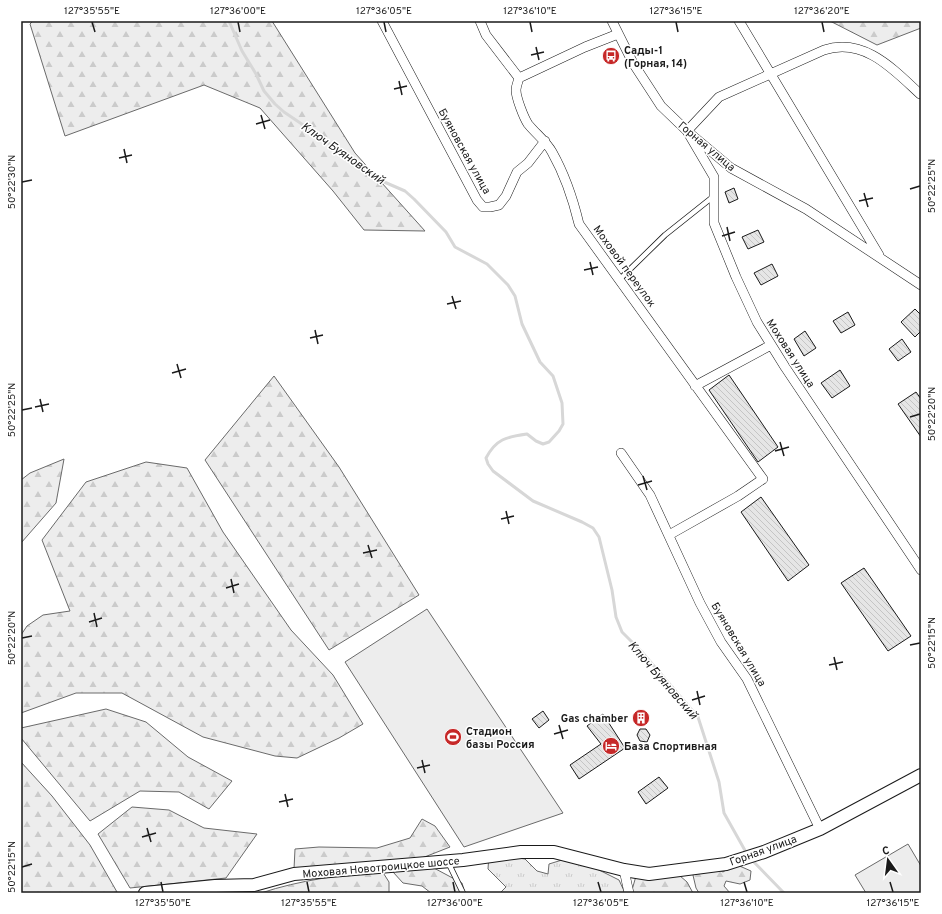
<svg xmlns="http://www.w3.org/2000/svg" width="942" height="914" viewBox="0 0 942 914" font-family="Overpass,sans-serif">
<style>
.grass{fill:url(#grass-tufts);stroke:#6a6a6a}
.forest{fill:url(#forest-firs);stroke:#6a6a6a}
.built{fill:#ededed;stroke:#6a6a6a}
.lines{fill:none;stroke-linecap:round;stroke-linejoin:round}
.stream{stroke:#d7d7d7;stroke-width:3}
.building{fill:url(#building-back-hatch);stroke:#1a1a1a}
.service-casing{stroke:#1a1a1a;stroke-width:6}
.minor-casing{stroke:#1a1a1a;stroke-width:10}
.secondary-casing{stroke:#1a1a1a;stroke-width:14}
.service{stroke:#fff;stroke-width:4.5}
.minor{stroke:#fff;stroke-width:9}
.secondary{stroke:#fff;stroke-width:12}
.ticks{fill:none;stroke:#1a1a1a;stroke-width:1.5}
.labels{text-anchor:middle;stroke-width:3;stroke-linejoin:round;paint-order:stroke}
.poi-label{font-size:11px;font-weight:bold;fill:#1a1a1a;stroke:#fff;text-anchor:start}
.street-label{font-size:11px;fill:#1a1a1a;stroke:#fff}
.water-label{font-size:12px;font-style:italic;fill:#1a1a1a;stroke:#fff}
.neatline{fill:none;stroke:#1a1a1a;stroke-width:1.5}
.ticks-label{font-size:10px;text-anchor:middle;fill:#1a1a1a}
</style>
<defs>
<pattern id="grass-tufts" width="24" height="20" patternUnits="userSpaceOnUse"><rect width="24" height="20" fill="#ededed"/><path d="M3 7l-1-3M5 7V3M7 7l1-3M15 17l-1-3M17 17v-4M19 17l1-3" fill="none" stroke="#cbcbcb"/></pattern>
<pattern id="forest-firs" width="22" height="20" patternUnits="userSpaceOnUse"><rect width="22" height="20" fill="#ededed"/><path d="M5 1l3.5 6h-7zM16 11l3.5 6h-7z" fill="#cbcbcb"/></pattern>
<pattern id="building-back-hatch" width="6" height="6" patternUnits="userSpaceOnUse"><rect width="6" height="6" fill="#e6e6e6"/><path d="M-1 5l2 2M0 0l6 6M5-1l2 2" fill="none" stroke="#c5c5c5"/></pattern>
</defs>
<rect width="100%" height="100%" fill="#fff"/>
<path class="grass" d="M 489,854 L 525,859 L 537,871 L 548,874 L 549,864 L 562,860 L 597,869 L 619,880 L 625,893 L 500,893 L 506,887 L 488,869 Z"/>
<path class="forest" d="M 33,21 L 272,21 L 355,153 L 425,231 L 364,230 L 333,191 L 260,108 L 204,85 L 65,136 L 30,24 Z
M 830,21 L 921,21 L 921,28 L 877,45 Z
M 274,376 L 339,467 L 419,595 L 329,650 L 205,460 Z
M 64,459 L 56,503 L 21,543 L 21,480 L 30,473 Z
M 146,462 L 187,468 L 223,532 L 291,630 L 333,675 L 363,724 L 339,738 L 297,758 L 275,756 L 203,737 L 122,693 L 76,693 L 21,713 L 21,635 L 27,626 L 43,615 L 70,611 L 42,540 L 86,482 Z
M 106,709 L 146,722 L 188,757 L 232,781 L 209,809 L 179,792 L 140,791 L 90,821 L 21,738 L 21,728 Z
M 21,762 L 52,796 L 90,845 L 117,892 L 110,893 L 21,893 Z
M 132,807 L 169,810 L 204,828 L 257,834 L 226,878 L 130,888 L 98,834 Z
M 422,819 L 435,826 L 450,847 L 422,858 L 294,869 L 295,849 L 319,847 L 377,848 L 410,838 Z
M 735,864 L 751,871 L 750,880 L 740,884 L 726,881 L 724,886 L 730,893 L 699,893 L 696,888 L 692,871 L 710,865 L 723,872 Z
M 402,867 L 432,867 L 462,883 L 465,893 L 431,893 L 422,886 L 403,883 L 393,872 Z
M 672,869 L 687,882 L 693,893 L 633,893 L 632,890 L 636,876 Z
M 382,871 L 389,882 L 389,893 L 261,893 C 300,880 341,875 382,871 Z"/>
<path class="built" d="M 427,609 L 563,813 L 464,847 L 345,662 Z
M 908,844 L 921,866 L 921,893 L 866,893 L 855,875 Z"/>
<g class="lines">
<path class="stream" d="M 229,21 L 242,51 L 256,74 L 264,91 L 275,104 L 284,112 L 315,133 L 375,178 L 405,191 L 414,199 L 446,232 L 455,247 L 487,264 L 508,285 L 515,296 L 522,324 L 540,362 L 553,376 L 562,403 L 563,424 L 559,431 L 549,442 L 543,444 L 536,441 L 527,434 C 506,437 496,439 486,458 L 488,464 L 493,471 L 533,501 L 582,522 L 593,528 L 599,537 L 612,590 L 616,617 L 622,632 L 641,651 L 698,717 L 719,782 L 724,813 L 747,854
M 751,859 L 784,893"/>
</g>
<path class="building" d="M 734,188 L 738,199 L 729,203 L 725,192 Z
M 758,230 L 764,242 L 748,249 L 742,237 Z
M 772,264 L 778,276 L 761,285 L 754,273 Z
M 915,309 L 921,315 L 921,331 L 915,337 L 901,322 Z
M 848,312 L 855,325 L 841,333 L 833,321 Z
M 805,331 L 816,348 L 804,356 L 794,339 Z
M 902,339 L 911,352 L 898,361 L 889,349 Z
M 840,370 L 850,386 L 832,398 L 821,383 Z
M 729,375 L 778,447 L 758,462 L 709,390 Z
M 916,392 L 921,399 L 921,437 L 898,404 Z
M 761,497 L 809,565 L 788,581 L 741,512 Z
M 864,568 L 911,636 L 888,651 L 841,583 Z
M 543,711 L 549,720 L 539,728 L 532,719 Z
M 603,714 L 625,748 L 579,779 L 570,765 L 601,744 L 587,726 Z
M 642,714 L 646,719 L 639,724 L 635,718 Z
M 640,729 L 646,729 L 650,735 L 647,742 L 640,741 L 637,735 Z
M 659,777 L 668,788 L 646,804 L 638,792 Z"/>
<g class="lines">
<defs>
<path id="service" d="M 620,279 L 665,235 L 714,196
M 448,862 L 463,893"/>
<path id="minor" d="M 382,21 L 477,200 L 483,207 L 490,207 L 499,205 L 506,196 L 517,172 L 528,163 L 545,141
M 480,21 L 486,35 L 519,78 L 585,47 L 618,34
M 612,21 L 633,63 L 661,106 L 687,131 L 731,168 L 806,209 L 921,285
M 739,21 L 879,255
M 519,78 C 518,82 516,86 516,90 C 516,98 524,118 528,124 C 536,134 546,141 552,152 C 565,175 573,199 579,224 L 763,479 L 738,496 L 669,535
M 920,94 C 893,69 864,37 824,50 L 719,97 L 687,131 L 714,177 L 714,223 L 736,277 L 757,322 L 785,367 L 921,570
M 695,386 L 771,345
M 621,453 L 650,495 L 700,603 L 721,642 L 747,679 L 820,829
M 624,870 L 629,893"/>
<path id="secondary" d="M 145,893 L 215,886 L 254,885 L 294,874 L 463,860 L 521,852 L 554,852 L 624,870 L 649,874 L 726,864 L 764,852 L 820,829 L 921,775"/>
</defs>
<use href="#service" class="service-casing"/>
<use href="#minor" class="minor-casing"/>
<use href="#secondary" class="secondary-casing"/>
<use href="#service" class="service"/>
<use href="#minor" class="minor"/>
<use href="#secondary" class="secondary"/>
</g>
<path class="ticks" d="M 92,22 L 95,32M 238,22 L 240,32M 384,22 L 386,32M 530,22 L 532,32M 676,22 L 678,32M 822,22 L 824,32M 536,47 L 539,60M 531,55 L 544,52M 399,81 L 402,95M 394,89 L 407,86M 261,115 L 265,129M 256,124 L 270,120M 124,149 L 127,163M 119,158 L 132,155M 22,182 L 32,180M 910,189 L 920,186M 864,193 L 868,207M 859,201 L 873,198M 727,227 L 730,241M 722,236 L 735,232M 590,262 L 593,275M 584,270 L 598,267M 452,296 L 456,309M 447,304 L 461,301M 315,330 L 318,344M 310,338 L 323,335M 177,364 L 181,378M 172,373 L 186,369M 40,399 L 43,412M 35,407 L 49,404M 22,410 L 32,408M 910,417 L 920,414M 780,442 L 784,456M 775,451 L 789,447M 643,476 L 647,490M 638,485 L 652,481M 506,511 L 509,524M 501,519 L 514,516M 368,545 L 372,558M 363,553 L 377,550M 231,579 L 234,593M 226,588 L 239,584M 94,613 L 97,627M 89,622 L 102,618M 22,638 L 32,636M 910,645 L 920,643M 834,657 L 837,670M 829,665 L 843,662M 697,691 L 700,705M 692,700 L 705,696M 559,725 L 563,739M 554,734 L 568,730M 422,760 L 425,773M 417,768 L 430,765M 285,794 L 288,807M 279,802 L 293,799M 147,828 L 151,842M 142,837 L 156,833M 22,867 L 32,864M 161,882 L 163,892M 307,882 L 309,892M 453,882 L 455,892M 598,882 L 601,892M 744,882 L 747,892M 890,882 L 893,892"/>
<defs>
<symbol id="bus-disc" viewBox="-11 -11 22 22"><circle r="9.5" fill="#c62828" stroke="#fff"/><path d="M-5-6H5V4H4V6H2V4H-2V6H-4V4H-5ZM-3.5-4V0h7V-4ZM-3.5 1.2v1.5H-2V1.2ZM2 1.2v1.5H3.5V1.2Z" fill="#fff"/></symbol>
<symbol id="building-disc" viewBox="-11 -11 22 22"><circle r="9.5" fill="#c62828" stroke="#fff"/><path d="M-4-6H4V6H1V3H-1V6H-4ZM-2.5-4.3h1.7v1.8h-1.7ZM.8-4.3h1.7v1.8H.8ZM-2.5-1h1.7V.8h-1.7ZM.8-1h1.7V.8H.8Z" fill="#fff"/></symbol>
<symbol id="stadium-disc" viewBox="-11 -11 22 22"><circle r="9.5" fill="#c62828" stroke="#fff"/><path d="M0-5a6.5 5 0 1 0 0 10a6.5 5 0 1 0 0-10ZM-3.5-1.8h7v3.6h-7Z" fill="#fff"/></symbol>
<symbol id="hotel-disc" viewBox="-11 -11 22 22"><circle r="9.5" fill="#c62828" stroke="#fff"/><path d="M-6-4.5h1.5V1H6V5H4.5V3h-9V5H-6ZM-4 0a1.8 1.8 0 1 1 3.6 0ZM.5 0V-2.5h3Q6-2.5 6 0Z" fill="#fff"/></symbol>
</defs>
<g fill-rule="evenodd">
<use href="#bus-disc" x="601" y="46" width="20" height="20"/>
<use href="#building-disc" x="631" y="708" width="20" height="20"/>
<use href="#stadium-disc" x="443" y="727" width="20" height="20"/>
<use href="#hotel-disc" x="601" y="736" width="20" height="20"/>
</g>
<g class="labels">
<g class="poi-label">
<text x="624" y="54">Сады-1<tspan x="624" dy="13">(Горная, 14)</tspan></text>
<text x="628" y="722" text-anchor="end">Gas chamber</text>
<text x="466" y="735">Стадион<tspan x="466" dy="13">базы Россия</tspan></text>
<text x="624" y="750">База Спортивная</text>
</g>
<g class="street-label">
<text transform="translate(707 146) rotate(40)" y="4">Горная улица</text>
<text transform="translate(465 151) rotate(61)" y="4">Буяновская улица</text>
<text transform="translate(625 266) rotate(54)" y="4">Моховой переулок</text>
<text transform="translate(791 353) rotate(57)" y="4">Моховая улица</text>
<text transform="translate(739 644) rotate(59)" y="4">Буяновская улица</text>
<text transform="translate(763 850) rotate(-20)" y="4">Горная улица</text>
<text transform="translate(381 867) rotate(-5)" y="4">Моховая Новотроицкое шоссе</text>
</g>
<g class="water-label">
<text transform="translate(343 153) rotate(35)" y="4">Ключ Буяновский</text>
<text transform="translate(663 680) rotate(49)" y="4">Ключ Буяновский</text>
</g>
</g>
<rect width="942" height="914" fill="none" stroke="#ffffff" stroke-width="44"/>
<g transform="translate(888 860) rotate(346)" stroke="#ffffff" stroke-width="3" paint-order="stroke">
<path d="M0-3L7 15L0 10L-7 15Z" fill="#1a1a1a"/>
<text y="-6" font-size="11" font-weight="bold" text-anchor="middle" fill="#1a1a1a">С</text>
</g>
<rect x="22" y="22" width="898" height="870" class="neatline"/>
<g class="ticks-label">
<text x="92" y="14">127°35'55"E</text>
<text x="238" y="14">127°36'00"E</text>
<text x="384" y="14">127°36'05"E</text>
<text x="530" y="14">127°36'10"E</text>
<text x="676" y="14">127°36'15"E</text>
<text x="822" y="14">127°36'20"E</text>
<text transform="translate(11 182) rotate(-90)" y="4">50°22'30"N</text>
<text transform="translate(931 186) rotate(-90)" y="4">50°22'25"N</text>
<text transform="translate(11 410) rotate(-90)" y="4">50°22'25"N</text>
<text transform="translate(931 414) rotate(-90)" y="4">50°22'20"N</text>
<text transform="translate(11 638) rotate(-90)" y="4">50°22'20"N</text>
<text transform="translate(931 643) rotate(-90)" y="4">50°22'15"N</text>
<text transform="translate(11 867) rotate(-90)" y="4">50°22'15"N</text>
<text x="163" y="906">127°35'50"E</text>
<text x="309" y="906">127°35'55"E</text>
<text x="455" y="906">127°36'00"E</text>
<text x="601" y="906">127°36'05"E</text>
<text x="747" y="906">127°36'10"E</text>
<text x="893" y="906">127°36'15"E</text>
</g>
</svg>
